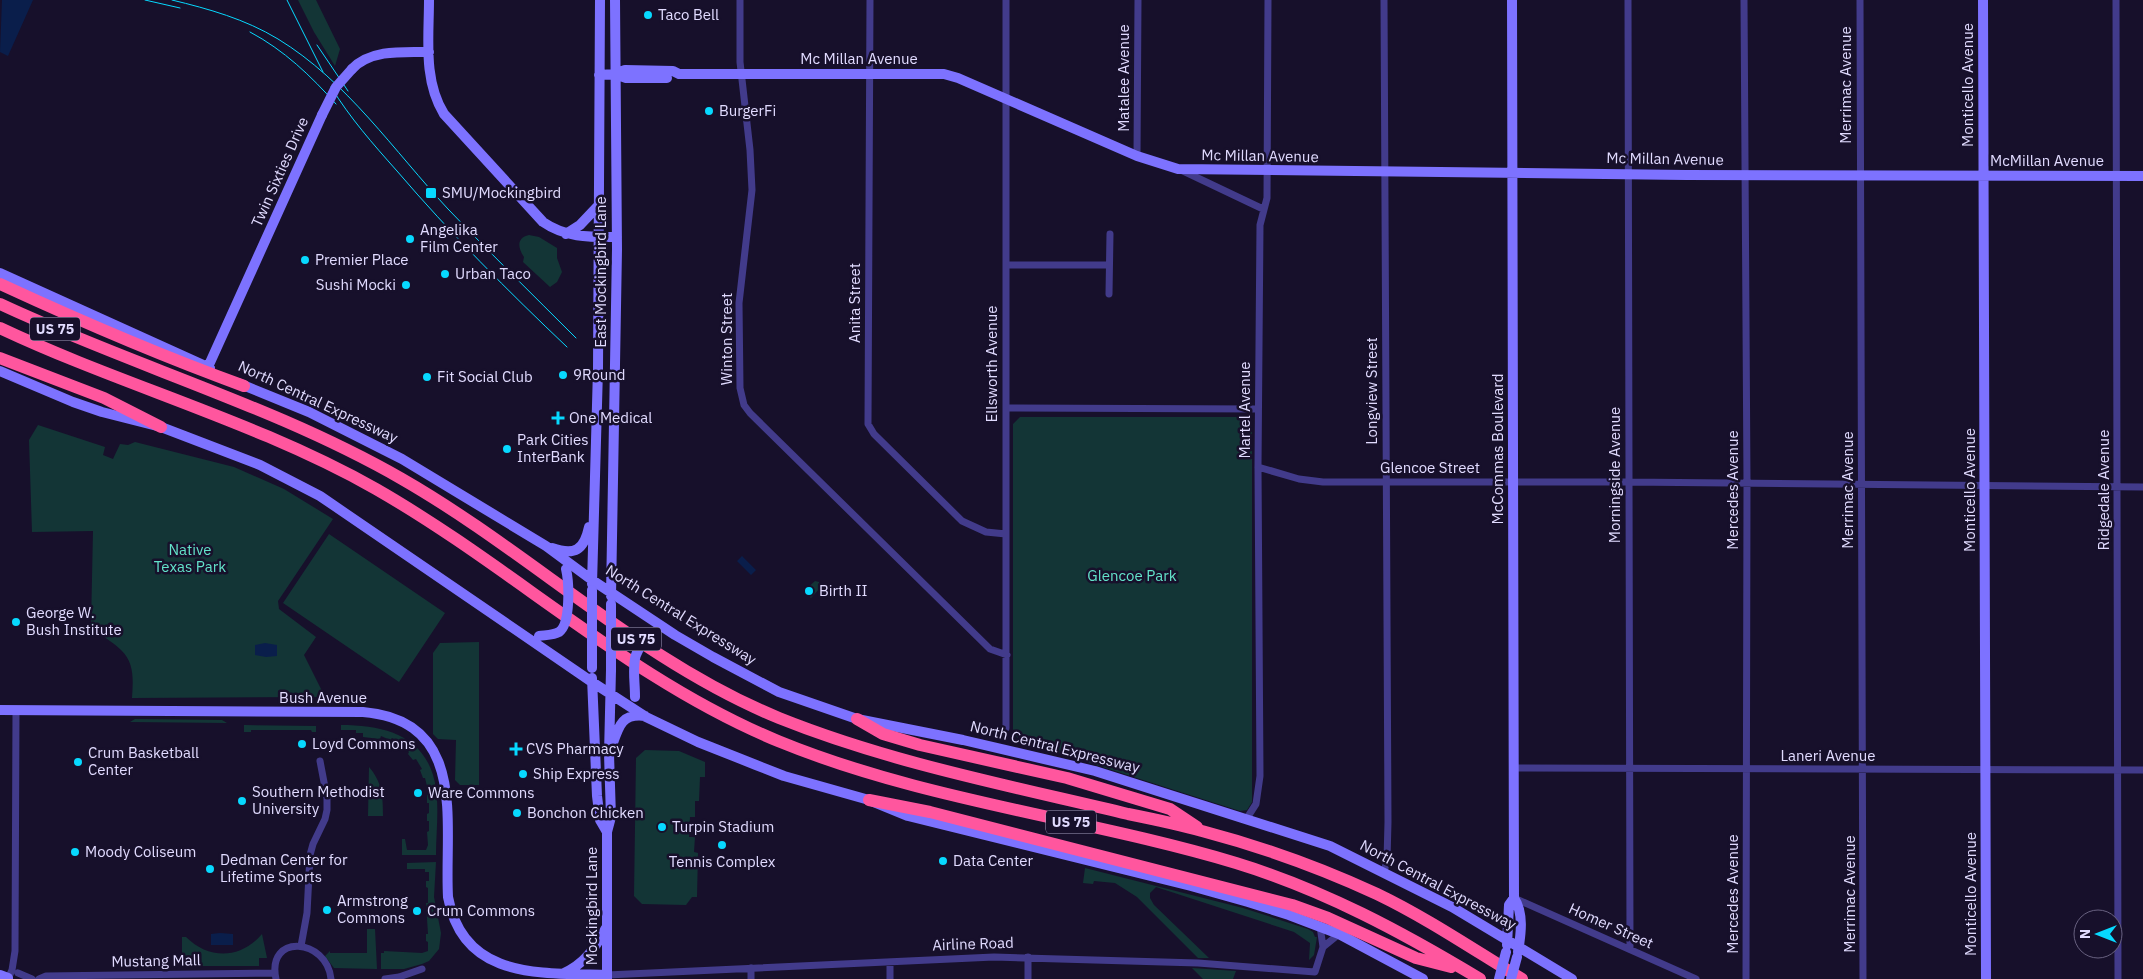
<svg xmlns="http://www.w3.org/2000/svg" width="2143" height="979" viewBox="0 0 2143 979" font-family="'IBM Plex Sans',sans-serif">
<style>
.green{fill:#133536}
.water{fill:#0a1e4b}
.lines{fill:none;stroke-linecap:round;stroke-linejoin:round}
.street{stroke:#423b8b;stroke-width:7}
.secondary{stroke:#7d72ff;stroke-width:10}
.highway{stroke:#ff569e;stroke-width:12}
.tram{stroke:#07d9ff;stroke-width:1}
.secondary-bridge{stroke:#7d72ff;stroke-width:10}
.poi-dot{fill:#07d9ff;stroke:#17102b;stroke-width:2}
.labels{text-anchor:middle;stroke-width:5;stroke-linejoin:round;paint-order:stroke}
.shield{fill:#17102b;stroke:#a49ebf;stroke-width:1}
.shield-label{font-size:14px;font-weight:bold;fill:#e1dbff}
.poi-label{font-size:15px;fill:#e1dbff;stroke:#17102b;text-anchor:start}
.street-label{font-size:15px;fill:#e1dbff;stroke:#17102b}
.park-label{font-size:15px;fill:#63e3ca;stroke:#17102b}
</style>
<rect width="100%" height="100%" fill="#17102b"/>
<path class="green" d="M 298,0 L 316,0 L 340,49 L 335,66 L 314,32 Z
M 529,235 L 539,237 L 557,248 L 557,258 L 562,272 L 557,282 L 550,287 L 523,262 L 524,257 C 518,248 516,238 529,235 Z
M 1020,417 L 1246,417 L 1252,423 L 1252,802 L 1247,810 L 1240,811 L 1018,740 L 1013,729 L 1013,424 Z
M 38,425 L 105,447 L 103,455 L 113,459 L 120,444 L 128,445 L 135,442 L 234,467 L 284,489 L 333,519 L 278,601 L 279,609 L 316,637 L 304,655 L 325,697 L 132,698 C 133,681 135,663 121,650 C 112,641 100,636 91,625 L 93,531 L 32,532 L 29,440 Z
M 329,534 L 445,613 L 399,682 L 283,603 Z
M 815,581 L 819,582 L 820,588 L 811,598 L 804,591 Z
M 479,642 L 479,785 L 460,785 L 455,780 L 456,740 L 438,739 L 433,734 L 433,653 L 440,643 Z
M 135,719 L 222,720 L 227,723 L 130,722 Z
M 244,725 L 316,726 L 316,732 L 312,732 L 311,730 L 251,730 L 251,732 L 244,732 Z
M 341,725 C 387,725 429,737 436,789 C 439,811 436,834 436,855 L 402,855 L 402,839 L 405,839 L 407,850 L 426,850 L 428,845 L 427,832 L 429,831 L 429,821 L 427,821 L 427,814 L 429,813 L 429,803 L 427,803 L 427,795 L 429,794 L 425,778 L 423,778 L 420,770 L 422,769 L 416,759 L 413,760 L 408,754 L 409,752 L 401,743 L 399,745 L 397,744 L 398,741 L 392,738 L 390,740 L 381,736 L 380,739 L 363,737 L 363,733 L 356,733 L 356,730 L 341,730 Z
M 645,750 L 679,751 L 705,762 L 705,777 L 700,777 L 699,801 L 695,801 L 695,817 L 690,817 L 689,837 L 695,837 L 694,852 L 698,853 L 697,897 L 692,897 L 686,905 L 642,904 L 634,896 L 636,758 Z
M 369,767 C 382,782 383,796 383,816 L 368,816 Z
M 436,862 L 434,897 L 441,933 L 439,949 L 429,961 L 422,964 L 404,969 L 381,969 L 381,953 L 384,953 L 384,951 L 422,953 L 428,951 L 428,942 L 426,941 L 426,934 L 428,934 L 426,903 L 428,903 L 428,888 L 426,887 L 426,881 L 429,881 L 429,872 L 425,872 L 425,869 L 407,869 L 407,863 Z
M 1085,868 L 1243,908 L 1308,929 L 1313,932 L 1315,937 L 1317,937 L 1314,955 L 1309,960 L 1310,943 L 1294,932 L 1156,887 L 1150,893 L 1150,898 L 1154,905 L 1209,958 L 1198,958 L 1137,897 L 1115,883 L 1094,881 L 1093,884 L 1083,883 Z
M 367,929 L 375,929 L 377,969 L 334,968 L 325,956 L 330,951 L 330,953 L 367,953 Z
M 262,934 L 267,958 L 259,958 L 259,966 L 182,966 L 182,937 L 186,937 C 209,960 241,959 262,934 Z
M 1192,968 L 1236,971 L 1233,979 L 1203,979 Z"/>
<path class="water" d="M 2,0 L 33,0 L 8,56 L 0,52 Z
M 742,556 L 756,570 L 751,575 L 737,561 Z
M 265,643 L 277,645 L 277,656 L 266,657 L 255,655 L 255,645 Z
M 220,933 L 233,934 L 233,945 L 211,945 L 211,934 Z"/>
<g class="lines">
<path class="street" d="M 740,0 L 740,62 L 750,150 L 752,190 L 739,303 L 740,388 L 744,405 L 750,413 L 990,649 L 1007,655
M 870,0 L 868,424 L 874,434 L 962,521 L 986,532 L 1006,534
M 1006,0 L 1006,728
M 1628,0 L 1630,949
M 1744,0 L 1747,483 L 1746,979
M 1860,0 L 1863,979
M 2116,0 L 2118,979
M 1137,156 L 1138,0
M 1181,170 L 1263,209
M 1006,265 L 1109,265
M 1109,294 L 1110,234
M 1006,408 L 1258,409
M 1258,467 L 1299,479 L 1323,482 L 1628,482 L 2143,487
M 1514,768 L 2143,770
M 1247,818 L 1256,804 L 1260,776 L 1258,467 L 1260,225 L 1267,198 L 1268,0
M 1384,872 L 1387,860 L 1388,822 L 1384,0
M 1514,898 L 1696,979
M 301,946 L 307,913 L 310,855 L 313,844 L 325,819 L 327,810 L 327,798 L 320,761
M 1323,947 L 1339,934
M 890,962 L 890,979
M 751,968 L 751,979
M 18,973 L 32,979
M 607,975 L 994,957 L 1198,963 L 1315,972 L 1323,947 L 1320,926
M 8,979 L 12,970 L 15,951 L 16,710
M 39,979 L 46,976 L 275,973
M 276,979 C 266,933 327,938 331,979
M 385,979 L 399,977 L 422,969
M 1028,979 L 1028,957"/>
<path class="secondary" d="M 429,0 C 429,38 423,80 444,114 L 543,222 C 566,238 591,237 617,237
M 1512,0 L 1514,898 C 1524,913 1521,934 1518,952
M 1983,0 L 1986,979
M 352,69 C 371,49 404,52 429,52
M 615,74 L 626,78 L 667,78
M 599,75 L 615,74 L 625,70 L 673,71 L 679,74 L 944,74 L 958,78 L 1137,156 L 1178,169 L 1686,175 L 2143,176
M 566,234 L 580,225 L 598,206
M 0,273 L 210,368
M 208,367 L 322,115
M 0,371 L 73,402 L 102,412 L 161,427 L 260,465 L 320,496 L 592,682 L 646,717 L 698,742 L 756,765 L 784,776 L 869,800 L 908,816 L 1191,886 L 1248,902 L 1289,915 L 1339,934 L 1423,979
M 238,383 L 309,412 L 402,459 L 546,546 L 592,580 L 675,635 L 713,657 L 779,692 L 857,719 L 963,740 L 1095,771 L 1330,846 L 1452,907 L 1572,979
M 552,548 C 575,556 584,550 589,527
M 592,584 L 598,369 L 600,0
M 611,596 L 617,249 L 615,0
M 592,678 L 597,796 L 600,820 L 607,832
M 0,710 L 363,712 C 469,721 444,823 448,897 C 463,979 538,973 607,975
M 613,743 C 619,725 623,713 645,716
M 1507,945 L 1509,905 L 1514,898
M 562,974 C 585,964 595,948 606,928
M 0,975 L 8,978
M 607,979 L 607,832 L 611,817 L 609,754 L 611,670"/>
<path class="highway" d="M 0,284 C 80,321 161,356 244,386
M 0,304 C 132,366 275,406 402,479 C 531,553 640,661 779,718 C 891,763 1011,786 1128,814 C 1153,819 1178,824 1202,831 C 1259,846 1323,869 1377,894 C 1427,918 1474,950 1522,979
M 0,328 C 123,386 258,422 376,489 C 514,568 630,680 778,741 C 924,801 1086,818 1236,863 C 1324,890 1402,932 1480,979
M 0,358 L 104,398 L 161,427
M 857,719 L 883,734 L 920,745 L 1067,778 L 1170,809 L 1197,827
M 869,800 L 930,812 L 1292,905 L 1328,918 L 1416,958 L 1451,967"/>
<path class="tram" d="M 145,0 L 180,8
M 172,0 C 209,9 245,19 278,39 C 347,81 394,151 448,209 C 490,253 533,295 576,338
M 287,0 L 323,72
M 250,32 C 284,50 311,76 336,104
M 317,45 L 348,91
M 331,87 C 350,118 373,144 397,171 C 450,233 508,291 567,347"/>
<path class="secondary-bridge" d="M 322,115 L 336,87 L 352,69
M 592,590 L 592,668
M 539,636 C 546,635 554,635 559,632 C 571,624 569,582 566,569
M 611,670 L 611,604
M 635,697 C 635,670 627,649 655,636
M 1499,979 L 1506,952
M 1511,979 L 1517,957"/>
</g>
<g class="poi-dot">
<circle cx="648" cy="15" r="5"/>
<circle cx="709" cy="111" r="5"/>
<rect x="425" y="187" width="12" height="12" rx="2.5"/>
<circle cx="410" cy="239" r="5"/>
<circle cx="305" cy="260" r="5"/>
<circle cx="445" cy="274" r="5"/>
<circle cx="406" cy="285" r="5"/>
<circle cx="563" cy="375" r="5"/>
<circle cx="427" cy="377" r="5"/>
<path d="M555.5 410.5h5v5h5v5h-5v5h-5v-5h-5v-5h5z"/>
<circle cx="507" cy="449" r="5"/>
<circle cx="809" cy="591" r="5"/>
<circle cx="16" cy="622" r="5"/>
<circle cx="302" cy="744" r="5"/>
<path d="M513.5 741.5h5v5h5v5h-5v5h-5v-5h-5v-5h5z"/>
<circle cx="78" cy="762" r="5"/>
<circle cx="523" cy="774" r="5"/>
<circle cx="418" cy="793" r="5"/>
<circle cx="242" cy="801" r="5"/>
<circle cx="517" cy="813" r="5"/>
<circle cx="662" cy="827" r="5"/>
<circle cx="722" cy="845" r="5"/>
<circle cx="75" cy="852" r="5"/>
<circle cx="943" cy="861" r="5"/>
<circle cx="210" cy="869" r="5"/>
<circle cx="327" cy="910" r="5"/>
<circle cx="417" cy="911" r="5"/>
</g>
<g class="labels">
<g class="shield">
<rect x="30" y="317.5" width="50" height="23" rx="4"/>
<rect x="611" y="627.5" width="50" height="23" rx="4"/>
<rect x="1046" y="810.5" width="50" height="23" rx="4"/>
</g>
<g class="shield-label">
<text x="55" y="334">US 75</text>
<text x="636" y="644">US 75</text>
<text x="1071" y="827">US 75</text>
</g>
<g class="poi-label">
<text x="658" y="20">Taco Bell</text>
<text x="719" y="116">BurgerFi</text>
<text x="442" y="198">SMU/Mockingbird</text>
<text x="420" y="235">Angelika<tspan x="420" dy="17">Film Center</tspan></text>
<text x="315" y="265">Premier Place</text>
<text x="455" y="279">Urban Taco</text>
<text x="396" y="290" text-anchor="end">Sushi Mocki</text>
<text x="573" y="380">9Round</text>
<text x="437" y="382">Fit Social Club</text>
<text x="569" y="423">One Medical</text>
<text x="517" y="445">Park Cities<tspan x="517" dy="17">InterBank</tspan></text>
<text x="819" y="596">Birth II</text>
<text x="26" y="618">George W.<tspan x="26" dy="17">Bush Institute</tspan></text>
<text x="312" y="749">Loyd Commons</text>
<text x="526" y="754">CVS Pharmacy</text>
<text x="88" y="758">Crum Basketball<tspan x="88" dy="17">Center</tspan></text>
<text x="533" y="779">Ship Express</text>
<text x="252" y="797">Southern Methodist<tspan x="252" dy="17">University</tspan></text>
<text x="428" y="798">Ware Commons</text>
<text x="527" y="818">Bonchon Chicken</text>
<text x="672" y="832">Turpin Stadium</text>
<text x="85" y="857">Moody Coliseum</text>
<text x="220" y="865">Dedman Center for<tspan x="220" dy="17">Lifetime Sports</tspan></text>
<text x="953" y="866">Data Center</text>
<text x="722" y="867" text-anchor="middle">Tennis Complex</text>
<text x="337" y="906">Armstrong<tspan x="337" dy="17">Commons</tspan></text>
<text x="427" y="916">Crum Commons</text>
</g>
<g class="street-label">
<text x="859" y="64">Mc Millan Avenue</text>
<text transform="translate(1124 78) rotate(-90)" y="5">Matalee Avenue</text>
<text transform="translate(1846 85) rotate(-90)" y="5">Merrimac Avenue</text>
<text transform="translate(1968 85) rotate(-90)" y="5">Monticello Avenue</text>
<text transform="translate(1260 156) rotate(1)" y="5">Mc Millan Avenue</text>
<text transform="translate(1665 159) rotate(1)" y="5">Mc Millan Avenue</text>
<text x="2047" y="166">McMillan Avenue</text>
<text transform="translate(280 172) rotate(-66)" y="5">Twin Sixties Drive</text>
<text transform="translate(601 272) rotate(-90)" y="5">East Mockingbird Lane</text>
<text transform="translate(855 303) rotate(-90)" y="5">Anita Street</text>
<text transform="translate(727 339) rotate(-90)" y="5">Winton Street</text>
<text transform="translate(992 364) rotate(-90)" y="5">Ellsworth Avenue</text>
<text transform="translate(1372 391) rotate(-90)" y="5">Longview Street</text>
<text transform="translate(318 402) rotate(25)" y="5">North Central Expressway</text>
<text transform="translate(1245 410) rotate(-90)" y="5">Martel Avenue</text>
<text transform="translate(1498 449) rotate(-90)" y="5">McCommas Boulevard</text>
<text x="1430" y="473">Glencoe Street</text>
<text transform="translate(1615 475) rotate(-90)" y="5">Morningside Avenue</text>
<text transform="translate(1733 490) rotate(-90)" y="5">Mercedes Avenue</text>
<text transform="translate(1848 490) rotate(-90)" y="5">Merrimac Avenue</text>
<text transform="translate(1970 490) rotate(-90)" y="5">Monticello Avenue</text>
<text transform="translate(2104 490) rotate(-90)" y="5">Ridgedale Avenue</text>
<text transform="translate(681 615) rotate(32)" y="5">North Central Expressway</text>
<text x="323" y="703">Bush Avenue</text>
<text transform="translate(1055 747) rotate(14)" y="5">North Central Expressway</text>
<text x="1828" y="761">Laneri Avenue</text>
<text transform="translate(1438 885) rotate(28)" y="5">North Central Expressway</text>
<text transform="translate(1733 894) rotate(-90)" y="5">Mercedes Avenue</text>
<text transform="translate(1850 894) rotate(-90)" y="5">Merrimac Avenue</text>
<text transform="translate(1971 894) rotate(-90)" y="5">Monticello Avenue</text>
<text transform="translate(592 906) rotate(-90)" y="5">Mockingbird Lane</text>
<text transform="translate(1611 926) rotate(24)" y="5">Homer Street</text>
<text transform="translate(973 944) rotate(-2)" y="5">Airline Road</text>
<text transform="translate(156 961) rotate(-1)" y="5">Mustang Mall</text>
</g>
<g class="park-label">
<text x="190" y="555">Native<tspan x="190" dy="17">Texas Park</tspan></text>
<text x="1132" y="581">Glencoe Park</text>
</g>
</g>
<g transform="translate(2098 934) rotate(270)"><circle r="24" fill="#17102b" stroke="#686180"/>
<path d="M0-4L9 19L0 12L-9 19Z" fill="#07d9ff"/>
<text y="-8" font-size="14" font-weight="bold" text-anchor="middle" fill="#e1dbff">N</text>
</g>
</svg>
